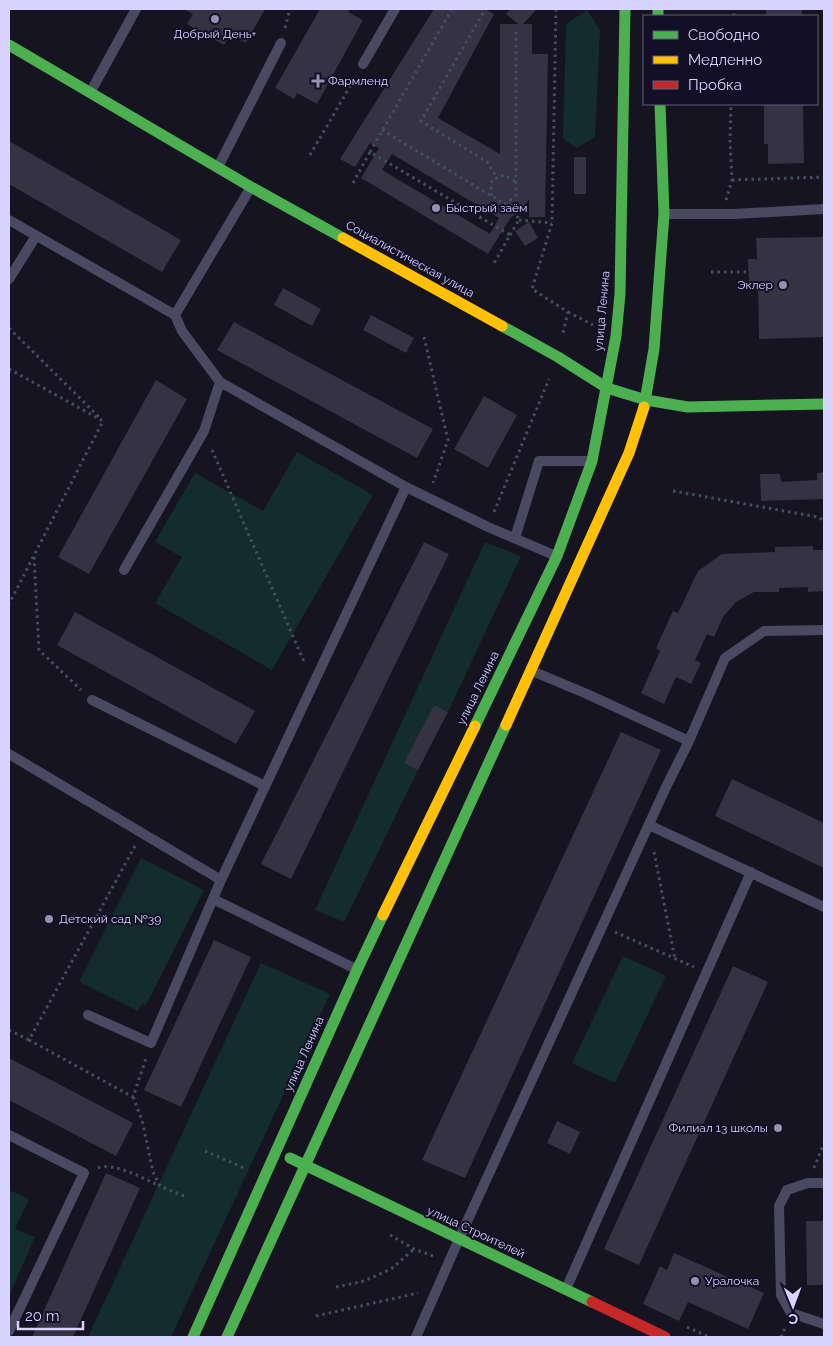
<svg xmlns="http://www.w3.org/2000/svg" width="833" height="1346" viewBox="0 0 833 1346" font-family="Raleway,sans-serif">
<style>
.green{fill:#132c2d}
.building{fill:#343243;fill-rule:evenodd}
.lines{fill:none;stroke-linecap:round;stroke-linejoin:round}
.path{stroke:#44505f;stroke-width:3;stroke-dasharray:2.5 4;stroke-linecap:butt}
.lane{stroke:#4a4962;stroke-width:10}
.fast{stroke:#4caf50;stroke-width:11}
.slow{stroke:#ffc107;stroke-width:11}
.jam{stroke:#c62828;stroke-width:11}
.poi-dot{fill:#9591b1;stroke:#130f26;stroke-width:2}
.labels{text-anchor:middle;stroke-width:4;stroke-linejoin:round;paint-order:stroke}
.poi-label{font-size:12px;fill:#d9d4ff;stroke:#130f26;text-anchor:start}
.street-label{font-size:12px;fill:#d9d4ff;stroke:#130f26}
</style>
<rect width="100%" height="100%" fill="#161421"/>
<path class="green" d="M 587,10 L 600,30 L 595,137 L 577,148 L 563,139 L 566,24 Z
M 297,452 L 373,495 L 272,670 L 155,603 L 182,557 L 155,542 L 195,473 L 263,511 Z
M 485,542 L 521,556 L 448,712 L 434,705 L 405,763 L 418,770 L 344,922 L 315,910 Z
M 141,858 L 204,890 L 146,1005 L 142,1003 L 138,1011 L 79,982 Z
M 623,956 L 666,976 L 615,1083 L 572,1063 Z
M 261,963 L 330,994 L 171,1337 L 88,1337 Z
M 9,1190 L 29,1199 L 15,1229 L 35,1237 L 9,1296 Z"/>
<path class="building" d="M 184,9 L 265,9 L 246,43 L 230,35 L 224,45 L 187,24 L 193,14 Z
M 320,9 L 350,9 L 348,12 L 363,20 L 317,104 L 297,93 L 294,99 L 275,88 Z
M 434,9 L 485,9 L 494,14 L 438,118 L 500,154 L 500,24 L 518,24 L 506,14 L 511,9 L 537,9 L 523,24 L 532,24 L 532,54 L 548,54 L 545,217 L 529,217 L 529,199 L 521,211 L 511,217 L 488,254 L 361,178 L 379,148 L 370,143 L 355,167 L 340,159 ZM 392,154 L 499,218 L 490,234 L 382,170 Z
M 766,9 L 802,9 L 802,16 L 766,16 Z
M 764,104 L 803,104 L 804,163 L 768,164 L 768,144 L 764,144 Z
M 9,141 L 181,240 L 162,272 L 9,184 Z
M 574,157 L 586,157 L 586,194 L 574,194 Z
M 529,222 L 538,238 L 525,246 L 515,231 Z
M 824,237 L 824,337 L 759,339 L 758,284 L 749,285 L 748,259 L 757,259 L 756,238 Z
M 283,288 L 321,309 L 312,326 L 274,305 Z
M 371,315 L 414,338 L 406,353 L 363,330 Z
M 234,322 L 433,429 L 417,458 L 217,350 Z
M 156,380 L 187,399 L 89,574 L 58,557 Z
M 484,396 L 517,415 L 488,468 L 454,449 Z
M 824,472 L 824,499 L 761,501 L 760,474 L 780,474 L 781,482 L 817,480 L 817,473 Z
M 424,542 L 449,554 L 291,879 L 261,864 Z
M 813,546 L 813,550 L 824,550 L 824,591 L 808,592 L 808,587 L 779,588 L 779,592 L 754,592 L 736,602 L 723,617 L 714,637 L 707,634 L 695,660 L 701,663 L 691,684 L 676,677 L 664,704 L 641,693 L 660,651 L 656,648 L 673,611 L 678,613 L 698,571 L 722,554 L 775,552 L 775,547 Z
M 75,612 L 255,711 L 236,744 L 57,645 Z
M 434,705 L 448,712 L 418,770 L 404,763 Z
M 621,732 L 661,750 L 465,1178 L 422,1160 Z
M 732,779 L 824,823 L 824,868 L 715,816 Z
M 214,940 L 251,957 L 181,1107 L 144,1090 Z
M 733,966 L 768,982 L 639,1265 L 604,1249 Z
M 9,1058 L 133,1123 L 116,1156 L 9,1100 Z
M 557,1121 L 580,1132 L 570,1154 L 547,1143 Z
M 106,1173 L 140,1188 L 73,1337 L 32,1337 Z
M 806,1221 L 824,1221 L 824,1285 L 807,1285 Z
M 674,1253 L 764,1293 L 748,1329 L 688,1302 L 679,1321 L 643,1304 L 660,1266 L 667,1270 Z"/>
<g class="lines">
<path class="path" d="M 556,9 L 552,223 L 532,289 L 568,312 L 563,333
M 483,13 L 421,121 L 487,162 L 497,178
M 734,16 L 734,9
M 285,28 L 290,9
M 382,130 L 505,204 L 516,195 L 516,30
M 370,152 L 452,9
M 310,155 L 356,76
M 732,180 L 824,177
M 353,183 L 370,152 L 510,235 L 493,265
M 491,196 L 492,180 L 504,175 L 516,182
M 726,200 L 732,180 L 730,141 L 731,104
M 519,220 L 552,223
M 510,235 L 519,220 L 510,200
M 711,272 L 748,272
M 568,312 L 593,325
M 9,328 L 99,417
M 424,337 L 448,440 L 433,483
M 9,369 L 103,421 L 9,604
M 212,450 L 305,664
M 673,491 L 818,517 L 824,521
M 494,512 L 549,379
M 34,557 L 39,650 L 81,690
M 135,846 L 29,1040 L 133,1097 L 146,1058
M 654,852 L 675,959
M 615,932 L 694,967
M 9,1030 L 29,1040
M 133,1097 L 142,1120 L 153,1172 L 160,1186 L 184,1196
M 205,1151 L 244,1168
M 98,1168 C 115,1162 144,1179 160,1186
M 814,1168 L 824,1143
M 390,1235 L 414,1249 L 436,1257
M 336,1287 L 364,1281 L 391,1269 L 414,1249
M 316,1316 L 418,1293
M 687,1327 L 709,1337
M 781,1337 L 785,1328"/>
<path class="lane" d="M 363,64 L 395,9
M 91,91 L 136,9
M 218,167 L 281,43
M 251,187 L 175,315 L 182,331 L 220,382 L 406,487 L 488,527 L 556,556
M 665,214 L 734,214 L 824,209
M 9,220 L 175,315
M 9,279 L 36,236
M 515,538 L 539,461 L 589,461
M 124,570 L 204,431 L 220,382
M 532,671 L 587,694 L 689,741 L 725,658 L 764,631 L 824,630
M 92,700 L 265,786
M 9,754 L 221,880
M 649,825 L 824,907
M 213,899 L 356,969
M 88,1015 L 151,1043 L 221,880 L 406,487
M 9,1135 L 84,1173 L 9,1331
M 824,1183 L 808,1183 L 787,1190 L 779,1206 L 781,1295 L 791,1313 L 824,1324
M 566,1289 L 751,872
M 416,1337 L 459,1239 L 666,787 L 689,741"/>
<path class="fast" d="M 658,9 L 658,16
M 9,45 L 251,187 L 343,238
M 502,326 L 558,357 L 607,388 L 646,400 L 688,407 L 824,404
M 644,407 L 654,349 L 664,214 L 660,104
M 475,726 L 557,556 L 592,461 L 616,336 L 620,294 L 625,9
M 290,1158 L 592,1302
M 193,1337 L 357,970 L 383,915
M 227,1337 L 506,725"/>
<path class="slow" d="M 343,238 L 502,326
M 506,725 L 629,453 L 644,407
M 383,915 L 475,726"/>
<path class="jam" d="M 592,1302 L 665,1337"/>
</g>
<g class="poi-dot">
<circle cx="215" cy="19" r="5"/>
<path d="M315.5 73.5h5v5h5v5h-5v5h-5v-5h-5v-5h5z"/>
<circle cx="436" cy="208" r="5"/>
<circle cx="783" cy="285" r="5"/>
<circle cx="49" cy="919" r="5"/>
<circle cx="778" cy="1128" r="5"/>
<circle cx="695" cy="1281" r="5"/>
</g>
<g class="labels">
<g class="poi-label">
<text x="215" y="38" text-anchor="middle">Добрый День+</text>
<text x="328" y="85">Фармленд</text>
<text x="446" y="212">Быстрый заём</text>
<text x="773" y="289" text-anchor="end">Эклер</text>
<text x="59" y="923">Детский сад №39</text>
<text x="768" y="1132" text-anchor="end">Филиал 13 школы</text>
<text x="705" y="1285">Уралочка</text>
</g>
<g class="street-label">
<text transform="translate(410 259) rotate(29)" y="4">Социалистическая улица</text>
<text transform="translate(602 311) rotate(-85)" y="4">улица Ленина</text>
<text transform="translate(478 688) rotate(-64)" y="4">улица Ленина</text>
<text transform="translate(304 1054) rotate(-66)" y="4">улица Ленина</text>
<text transform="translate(476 1232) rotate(25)" y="4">улица Строителей</text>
</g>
</g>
<rect width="833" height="1346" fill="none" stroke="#d9d4ff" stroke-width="20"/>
<rect x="643" y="15" width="175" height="90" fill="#130f26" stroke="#625e7d"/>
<rect x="653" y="31" width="25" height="8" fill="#4caf50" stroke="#625e7d"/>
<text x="688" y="40" font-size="15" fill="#d9d4ff">Свободно</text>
<rect x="653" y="56" width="25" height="8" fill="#ffc107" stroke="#625e7d"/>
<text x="688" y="65" font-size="15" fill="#d9d4ff">Медленно</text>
<rect x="653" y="81" width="25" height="8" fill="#c62828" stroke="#625e7d"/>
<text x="688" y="90" font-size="15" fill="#d9d4ff">Пробка</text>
<g transform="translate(793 1306) rotate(179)" stroke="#130f26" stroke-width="4" paint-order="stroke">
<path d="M0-4L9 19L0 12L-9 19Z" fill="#d9d4ff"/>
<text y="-8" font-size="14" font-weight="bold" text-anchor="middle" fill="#d9d4ff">С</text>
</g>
<path d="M18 1321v8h65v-8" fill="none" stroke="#d9d4ff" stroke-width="2.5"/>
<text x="25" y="1321" font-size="15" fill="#d9d4ff" stroke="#130f26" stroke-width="4" paint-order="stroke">20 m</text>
</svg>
